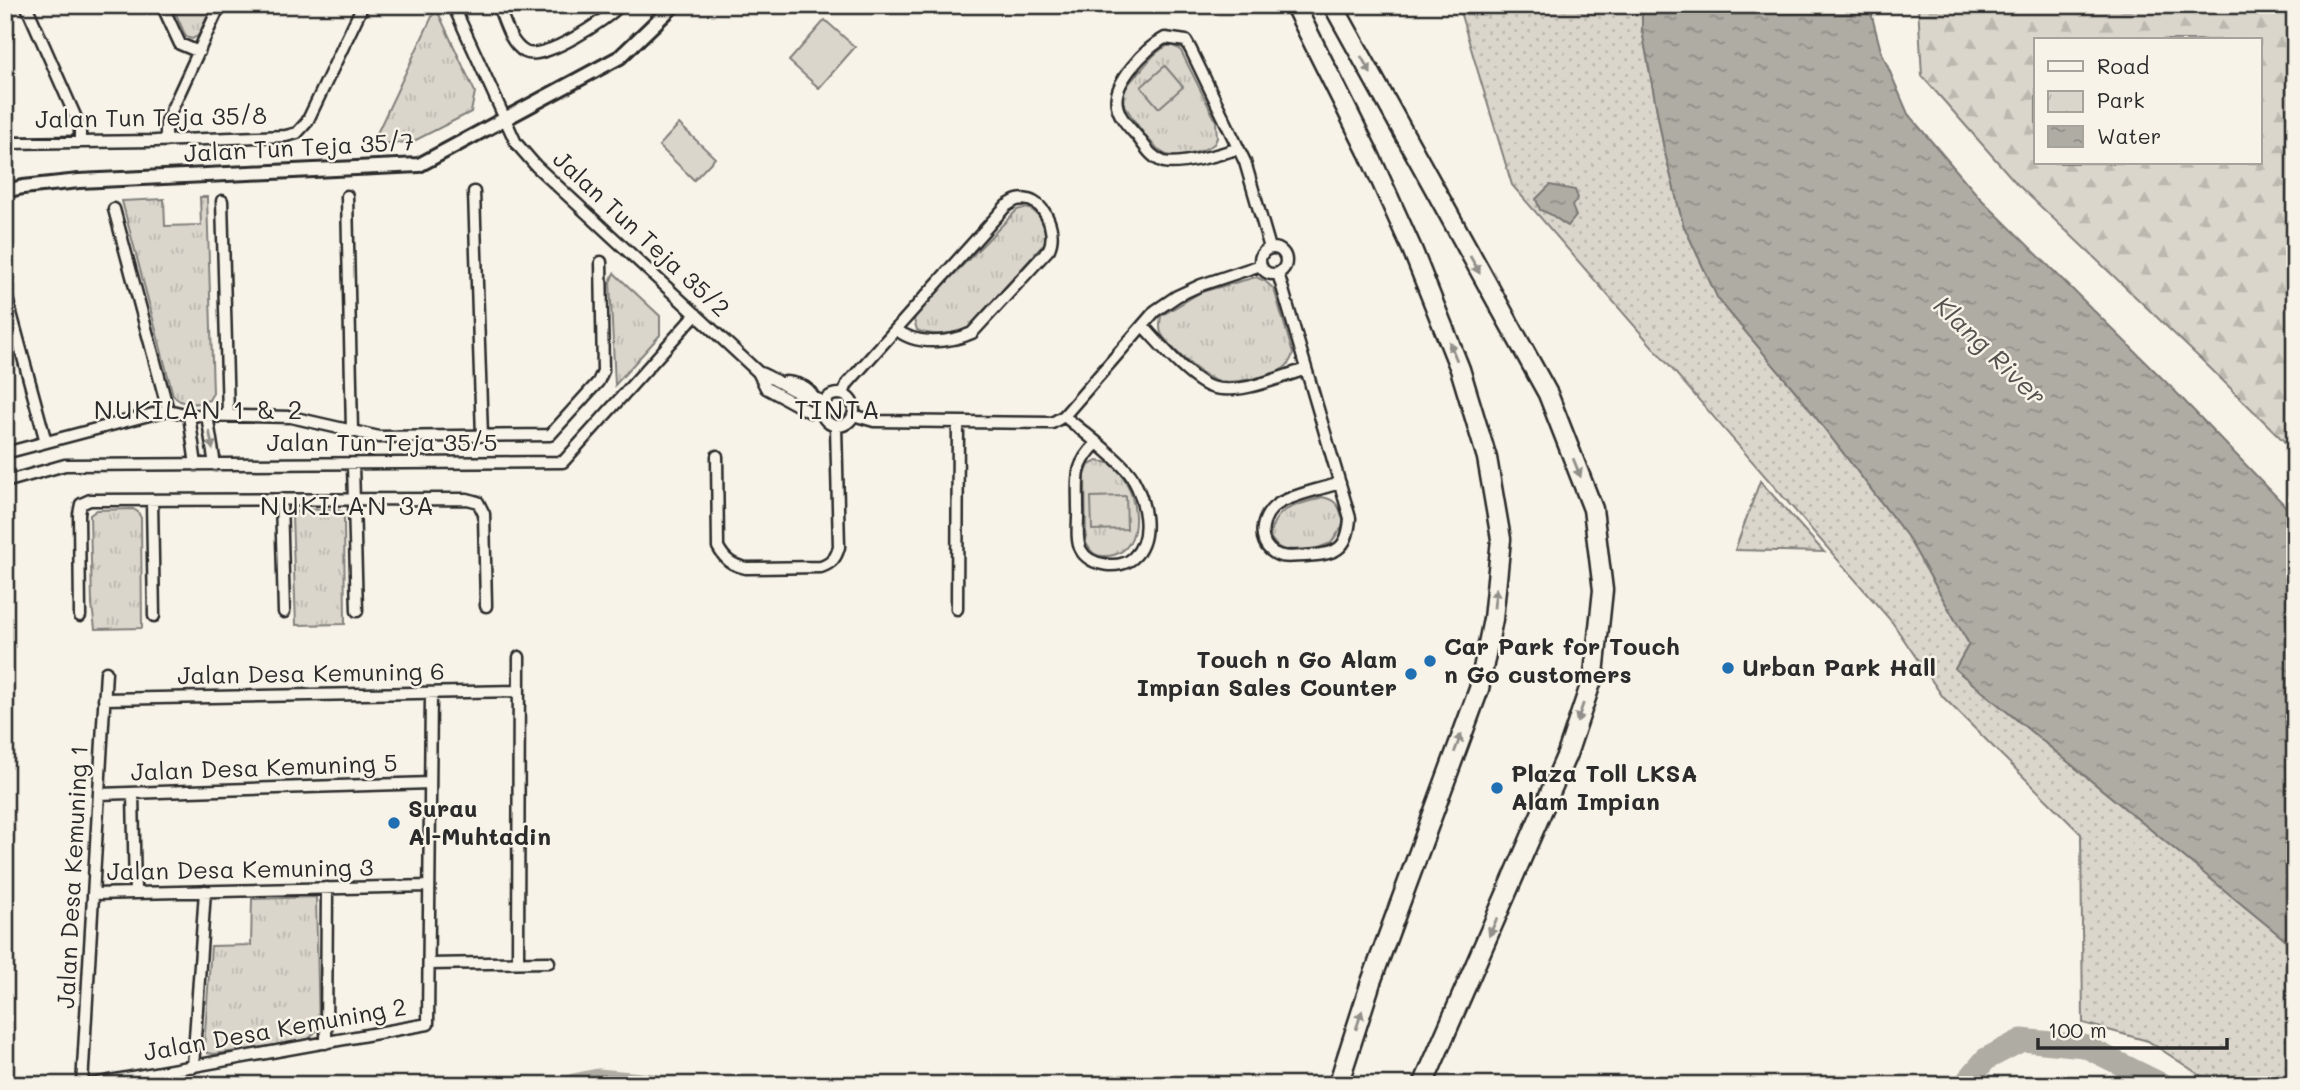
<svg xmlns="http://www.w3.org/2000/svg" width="2300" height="1090" viewBox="0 0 2300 1090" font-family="Mali,sans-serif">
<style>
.grass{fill:url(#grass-dots);stroke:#82807c;stroke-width:2}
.forest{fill:url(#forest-firs);stroke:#82807c;stroke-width:2;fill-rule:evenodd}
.park{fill:url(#park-tufts);stroke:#82807c;stroke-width:2}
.pitch{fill:#dad6cc;stroke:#82807c;stroke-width:2}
.water{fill:url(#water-ripples);stroke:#7a7874;stroke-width:2}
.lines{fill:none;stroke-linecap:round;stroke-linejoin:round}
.river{stroke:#afaca4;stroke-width:23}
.minor-casing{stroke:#2b2b2b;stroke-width:15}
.tertiary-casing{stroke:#2b2b2b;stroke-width:18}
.motorway-casing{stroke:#2b2b2b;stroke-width:23}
.minor{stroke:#f7f3e8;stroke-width:10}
.tertiary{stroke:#f7f3e8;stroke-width:12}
.motorway{stroke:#f7f3e8;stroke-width:18}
.oneway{fill:#918f8a}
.poi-dot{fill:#1f6fb2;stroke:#f7f3e8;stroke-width:2.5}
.labels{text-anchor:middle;stroke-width:5;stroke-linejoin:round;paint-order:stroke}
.street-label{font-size:24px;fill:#2b2b2b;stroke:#f7f3e8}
.poi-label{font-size:24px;font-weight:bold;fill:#2b2b2b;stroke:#f7f3e8;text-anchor:start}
.water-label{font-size:26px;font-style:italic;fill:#53524f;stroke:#f7f3e8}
.neighbourhood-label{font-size:26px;letter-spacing:2px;fill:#2b2b2b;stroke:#f7f3e8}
</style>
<defs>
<pattern id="grass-dots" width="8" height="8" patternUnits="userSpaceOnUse" patternTransform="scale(1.75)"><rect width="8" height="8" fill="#dad6cc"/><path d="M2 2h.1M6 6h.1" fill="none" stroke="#bbb8af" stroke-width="1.8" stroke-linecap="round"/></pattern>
<pattern id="forest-firs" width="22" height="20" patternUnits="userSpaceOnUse" patternTransform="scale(1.75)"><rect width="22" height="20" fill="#dad6cc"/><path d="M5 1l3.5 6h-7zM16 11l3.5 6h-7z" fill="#bbb8af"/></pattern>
<pattern id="park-tufts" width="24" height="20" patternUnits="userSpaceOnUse" patternTransform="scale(1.75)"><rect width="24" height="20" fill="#dad6cc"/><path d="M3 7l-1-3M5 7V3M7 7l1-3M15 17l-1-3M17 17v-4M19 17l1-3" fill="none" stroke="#bbb8af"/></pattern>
<pattern id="water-ripples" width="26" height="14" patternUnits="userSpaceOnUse" patternTransform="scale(1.75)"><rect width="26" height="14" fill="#afaca4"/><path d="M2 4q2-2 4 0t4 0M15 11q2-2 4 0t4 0" fill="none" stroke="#8f8c86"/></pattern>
</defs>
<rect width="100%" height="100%" fill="#f7f3e8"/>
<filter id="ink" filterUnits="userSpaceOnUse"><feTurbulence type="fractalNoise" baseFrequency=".0143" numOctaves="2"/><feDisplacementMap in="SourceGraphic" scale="14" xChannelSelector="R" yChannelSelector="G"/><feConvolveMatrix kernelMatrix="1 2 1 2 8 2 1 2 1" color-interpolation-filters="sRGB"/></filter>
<g filter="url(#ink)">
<path class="grass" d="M 1458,5 L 1642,5 L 1642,30 L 1664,149 L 1683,224 L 1718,299 L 1797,393 L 1907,536 L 1969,644 L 1955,669 L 2295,948 L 2295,1075 L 2212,1083 L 2148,1041 L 2083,1023 L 2081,834 L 1943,697 L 1892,622 L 1512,185 Z
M 1760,481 L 1824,552 L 1735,550 Z"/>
<path class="forest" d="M 1918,5 L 2290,5 L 2291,135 L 2295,137 L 2295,452 L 2206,364 L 2017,184 L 1922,76 ZM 2036,40 L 2260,40 L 2260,163 L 2036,163 Z"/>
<path class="park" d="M 172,5 L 213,5 L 198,36 L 192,39 L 186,37 Z
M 436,8 L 475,92 L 471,112 L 412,142 L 372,144 Z
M 1170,45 L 1180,49 L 1216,121 L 1217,138 L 1214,144 C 1204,151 1179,159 1167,155 C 1155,151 1122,108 1123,96 C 1125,85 1135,77 1142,69 C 1150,59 1158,49 1170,45 Z
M 200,197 L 207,197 L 213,393 L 209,400 C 197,405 181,406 173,395 L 122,201 L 164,199 L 165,226 L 201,225 Z
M 1024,208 C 1041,209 1047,229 1045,243 L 967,329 C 953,334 931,337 917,330 L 914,320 L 916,313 L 1017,210 Z
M 614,273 L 660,316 L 660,335 L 615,385 L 610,282 Z
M 1256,277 L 1265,281 L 1274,289 L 1293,354 C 1291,359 1289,365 1284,368 C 1270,377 1231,385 1215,380 C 1200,375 1168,346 1161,333 C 1159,327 1160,322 1161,316 L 1201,292 Z
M 1097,461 C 1100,462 1104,461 1108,463 C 1135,472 1153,554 1106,556 C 1095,557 1091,552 1086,543 L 1085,475 L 1089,465 Z
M 1322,497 C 1339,500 1340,509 1344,524 L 1331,543 L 1315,549 L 1284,550 L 1277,546 L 1270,537 C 1273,506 1297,506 1322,497 Z
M 133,509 L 138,512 L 141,518 L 142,628 L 95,629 L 92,605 L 90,515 L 97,510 Z
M 336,509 L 342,512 L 344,517 L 345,624 L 296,625 L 292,516 L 299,510 Z
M 316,897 L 319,1028 L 306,1042 L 214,1054 L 207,1053 L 204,1047 L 211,946 L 251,945 L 252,899 Z"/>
<path class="pitch" d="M 825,20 L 855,47 L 819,88 L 789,61 Z
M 1165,66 L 1183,87 L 1159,108 L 1141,87 Z
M 679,124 L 715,158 L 694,180 L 659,146 Z
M 1126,496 L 1127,529 L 1092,530 L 1091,497 Z"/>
<path class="water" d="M 1642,5 L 1869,5 L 1881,51 L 1908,114 L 1979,197 L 2171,387 L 2295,516 L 2295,948 L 1955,669 L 1969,644 L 1907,536 L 1797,393 L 1718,299 L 1683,224 L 1664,149 L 1642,30 Z
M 1550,185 L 1575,190 L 1578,198 L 1572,206 L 1576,216 L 1568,226 C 1555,219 1556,215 1540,210 L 1536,199 Z"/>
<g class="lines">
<path class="river" d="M 574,1085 L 598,1080 L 652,1085
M 1964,1085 L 1986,1059 L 2022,1040 L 2084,1046 L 2163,1085"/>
<defs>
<path id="minor" d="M 26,5 L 80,127 L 80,142
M 162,5 L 180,44 L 199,52
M 453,5 L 516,143 L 536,166 L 758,372 L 766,388 L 810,412 L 821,411
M 498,5 C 504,20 510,44 525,52 C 543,62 608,19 620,5
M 166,141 L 166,122 L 220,5
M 5,143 L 155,141 L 286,136 L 297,133 L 307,122 L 363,5
M 1238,148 C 1223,154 1179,166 1164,162 C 1151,158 1145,146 1137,136 C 1129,127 1119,117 1117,105 C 1112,83 1147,47 1165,38 L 1186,41 L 1191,50 L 1245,162 L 1270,248
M 474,192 L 482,436
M 347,196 L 352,431
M 222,201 L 228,414
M 114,209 L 168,410
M1260 261a13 13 0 1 1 26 0a13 13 0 1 1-26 0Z
M 1278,273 L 1350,518 C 1348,551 1335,554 1305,556 C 1295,556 1283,559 1274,553 C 1255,541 1262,514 1278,504 C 1294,494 1322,489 1340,483
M 5,291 L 46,442
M 1143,326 C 1159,343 1190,380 1211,387 C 1238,396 1280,377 1306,369
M 758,372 C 773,377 795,394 807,396 C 814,398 817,398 823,402
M 785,382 C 796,383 807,385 813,396
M822 410a16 16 0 1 1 32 0a16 16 0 1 1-32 0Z
M 843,394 L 847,384 L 1006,206 C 1010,204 1013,201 1017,200 C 1043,194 1058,230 1049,249 L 972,333 C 950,343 915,346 896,329
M 189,415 L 196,465
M 207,415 L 215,465
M 853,415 L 874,421 L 1052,423 L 1064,416 L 1155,311 L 1177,296 L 1201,285 L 1261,265
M 1064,416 C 1081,430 1122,461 1132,477 C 1144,498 1155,538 1133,558 C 1120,570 1089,566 1081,550 C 1075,540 1079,519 1078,507 C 1078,478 1074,466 1096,444
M 5,453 L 168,410 L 189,415 L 291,417 L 379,437 L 550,435 L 598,382 L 603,371 L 601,262
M 717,456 L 718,547 C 725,560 732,565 746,568 L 821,567 C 832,563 836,558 839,547 L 836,426
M 353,465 L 357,611
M 5,482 L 65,465 L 563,462 L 696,314
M 281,499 L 284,612
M 152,500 L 154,616
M 957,609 L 958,422
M 80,616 L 79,514 L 81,504 L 90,500 L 467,499 L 478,502 L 484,514 L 486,606
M 104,699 L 519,691
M 133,793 L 135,893
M 99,794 L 430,783
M 93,894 L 429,886
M 518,962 L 519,657
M 429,964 L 549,962
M 326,1043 L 327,888
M 193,1067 L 205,891
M 82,1085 L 106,672
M 88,1085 L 428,1024 L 431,693"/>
<path id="tertiary" d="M 5,191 L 23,187 L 79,181 L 419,165 L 620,57 L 674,5"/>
<path id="motorway" d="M 1333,5 L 1548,394 L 1593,509 L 1603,590 L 1594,674 L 1567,754 L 1423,1085
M 1295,6 L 1369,154 L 1412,249 L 1460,369 L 1487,458 L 1501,539 L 1493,619 L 1479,689 L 1371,982 L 1338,1085"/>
</defs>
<use href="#minor" class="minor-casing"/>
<use href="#tertiary" class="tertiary-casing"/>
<use href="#motorway" class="motorway-casing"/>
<use href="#minor" class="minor"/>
<use href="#tertiary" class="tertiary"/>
<use href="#motorway" class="motorway"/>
</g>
<defs><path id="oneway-solid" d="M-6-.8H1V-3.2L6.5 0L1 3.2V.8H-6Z" transform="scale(1.75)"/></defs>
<g class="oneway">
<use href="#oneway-solid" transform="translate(1366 65) rotate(61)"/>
<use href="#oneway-solid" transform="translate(1475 265) rotate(61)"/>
<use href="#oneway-solid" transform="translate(1453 351) rotate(-112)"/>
<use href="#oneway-solid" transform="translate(211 440) rotate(80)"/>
<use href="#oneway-solid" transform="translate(1577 468) rotate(68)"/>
<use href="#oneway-solid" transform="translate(1495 598) rotate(-84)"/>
<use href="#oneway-solid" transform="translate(1580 713) rotate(109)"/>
<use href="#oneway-solid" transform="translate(1458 743) rotate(-69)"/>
<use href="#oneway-solid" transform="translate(1493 927) rotate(114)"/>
<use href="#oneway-solid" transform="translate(1359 1020) rotate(-72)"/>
</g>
</g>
<g class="poi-dot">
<circle cx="1430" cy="661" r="7"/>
<circle cx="1728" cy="668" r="7"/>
<circle cx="1411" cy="674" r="7"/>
<circle cx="1497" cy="788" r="7"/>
<circle cx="394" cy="823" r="7"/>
</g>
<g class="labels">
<g class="street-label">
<text transform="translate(151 118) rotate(-1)" y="8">Jalan Tun Teja 35/8</text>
<text transform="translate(299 148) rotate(-3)" y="8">Jalan Tun Teja 35/7</text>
<text transform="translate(641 234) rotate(43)" y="8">Jalan Tun Teja 35/2</text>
<text x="382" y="451">Jalan Tun Teja 35/5</text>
<text transform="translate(311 674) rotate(-1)" y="8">Jalan Desa Kemuning 6</text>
<text transform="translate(264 768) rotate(-2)" y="8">Jalan Desa Kemuning 5</text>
<text transform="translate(240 870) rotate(-1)" y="8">Jalan Desa Kemuning 3</text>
<text transform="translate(73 877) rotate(-87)" y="8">Jalan Desa Kemuning 1</text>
<text transform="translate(275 1030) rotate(-10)" y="8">Jalan Desa Kemuning 2</text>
</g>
<g class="poi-label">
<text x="1444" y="655">Car Park for Touch<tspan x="1444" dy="28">n Go customers</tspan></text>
<text x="1397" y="668" text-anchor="end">Touch n Go Alam<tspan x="1397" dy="28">Impian Sales Counter</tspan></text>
<text x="1742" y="676">Urban Park Hall</text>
<text x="1511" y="782">Plaza Toll LKSA<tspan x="1511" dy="28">Alam Impian</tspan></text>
<text x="408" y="817">Surau<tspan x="408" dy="28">Al-Muhtadin</tspan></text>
</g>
<g class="water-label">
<text transform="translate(1990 351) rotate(44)" y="9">Klang River</text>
</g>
<g class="neighbourhood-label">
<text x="199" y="419">NUKILAN 1 &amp; 2</text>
<text x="838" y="419">TINTA</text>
<text x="348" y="515">NUKILAN 3A</text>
</g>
</g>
<rect width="2300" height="1090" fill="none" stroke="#f7f3e8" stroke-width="28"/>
<rect x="14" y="14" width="2272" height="1062" fill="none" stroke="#2b2b2b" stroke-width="2.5" filter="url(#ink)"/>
<rect x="2034" y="38" width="228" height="126" fill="#f7f3e8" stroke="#a5a39c" stroke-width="2"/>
<rect x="2048" y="61" width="35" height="10" fill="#f7f3e8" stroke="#a5a39c" stroke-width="2"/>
<text x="2097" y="74" font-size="21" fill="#2b2b2b">Road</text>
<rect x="2048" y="91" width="35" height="21" fill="url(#park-tufts)" stroke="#a5a39c" stroke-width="2"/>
<text x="2097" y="108" font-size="21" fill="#2b2b2b">Park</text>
<rect x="2048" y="126" width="35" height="21" fill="url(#water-ripples)" stroke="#a5a39c" stroke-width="2"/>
<text x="2097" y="144" font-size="21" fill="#2b2b2b">Water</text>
<path d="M2038 1038v10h189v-10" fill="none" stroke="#2b2b2b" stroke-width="3.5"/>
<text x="2048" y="1038" font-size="21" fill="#2b2b2b" stroke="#f7f3e8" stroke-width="5" paint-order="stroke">100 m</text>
</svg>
